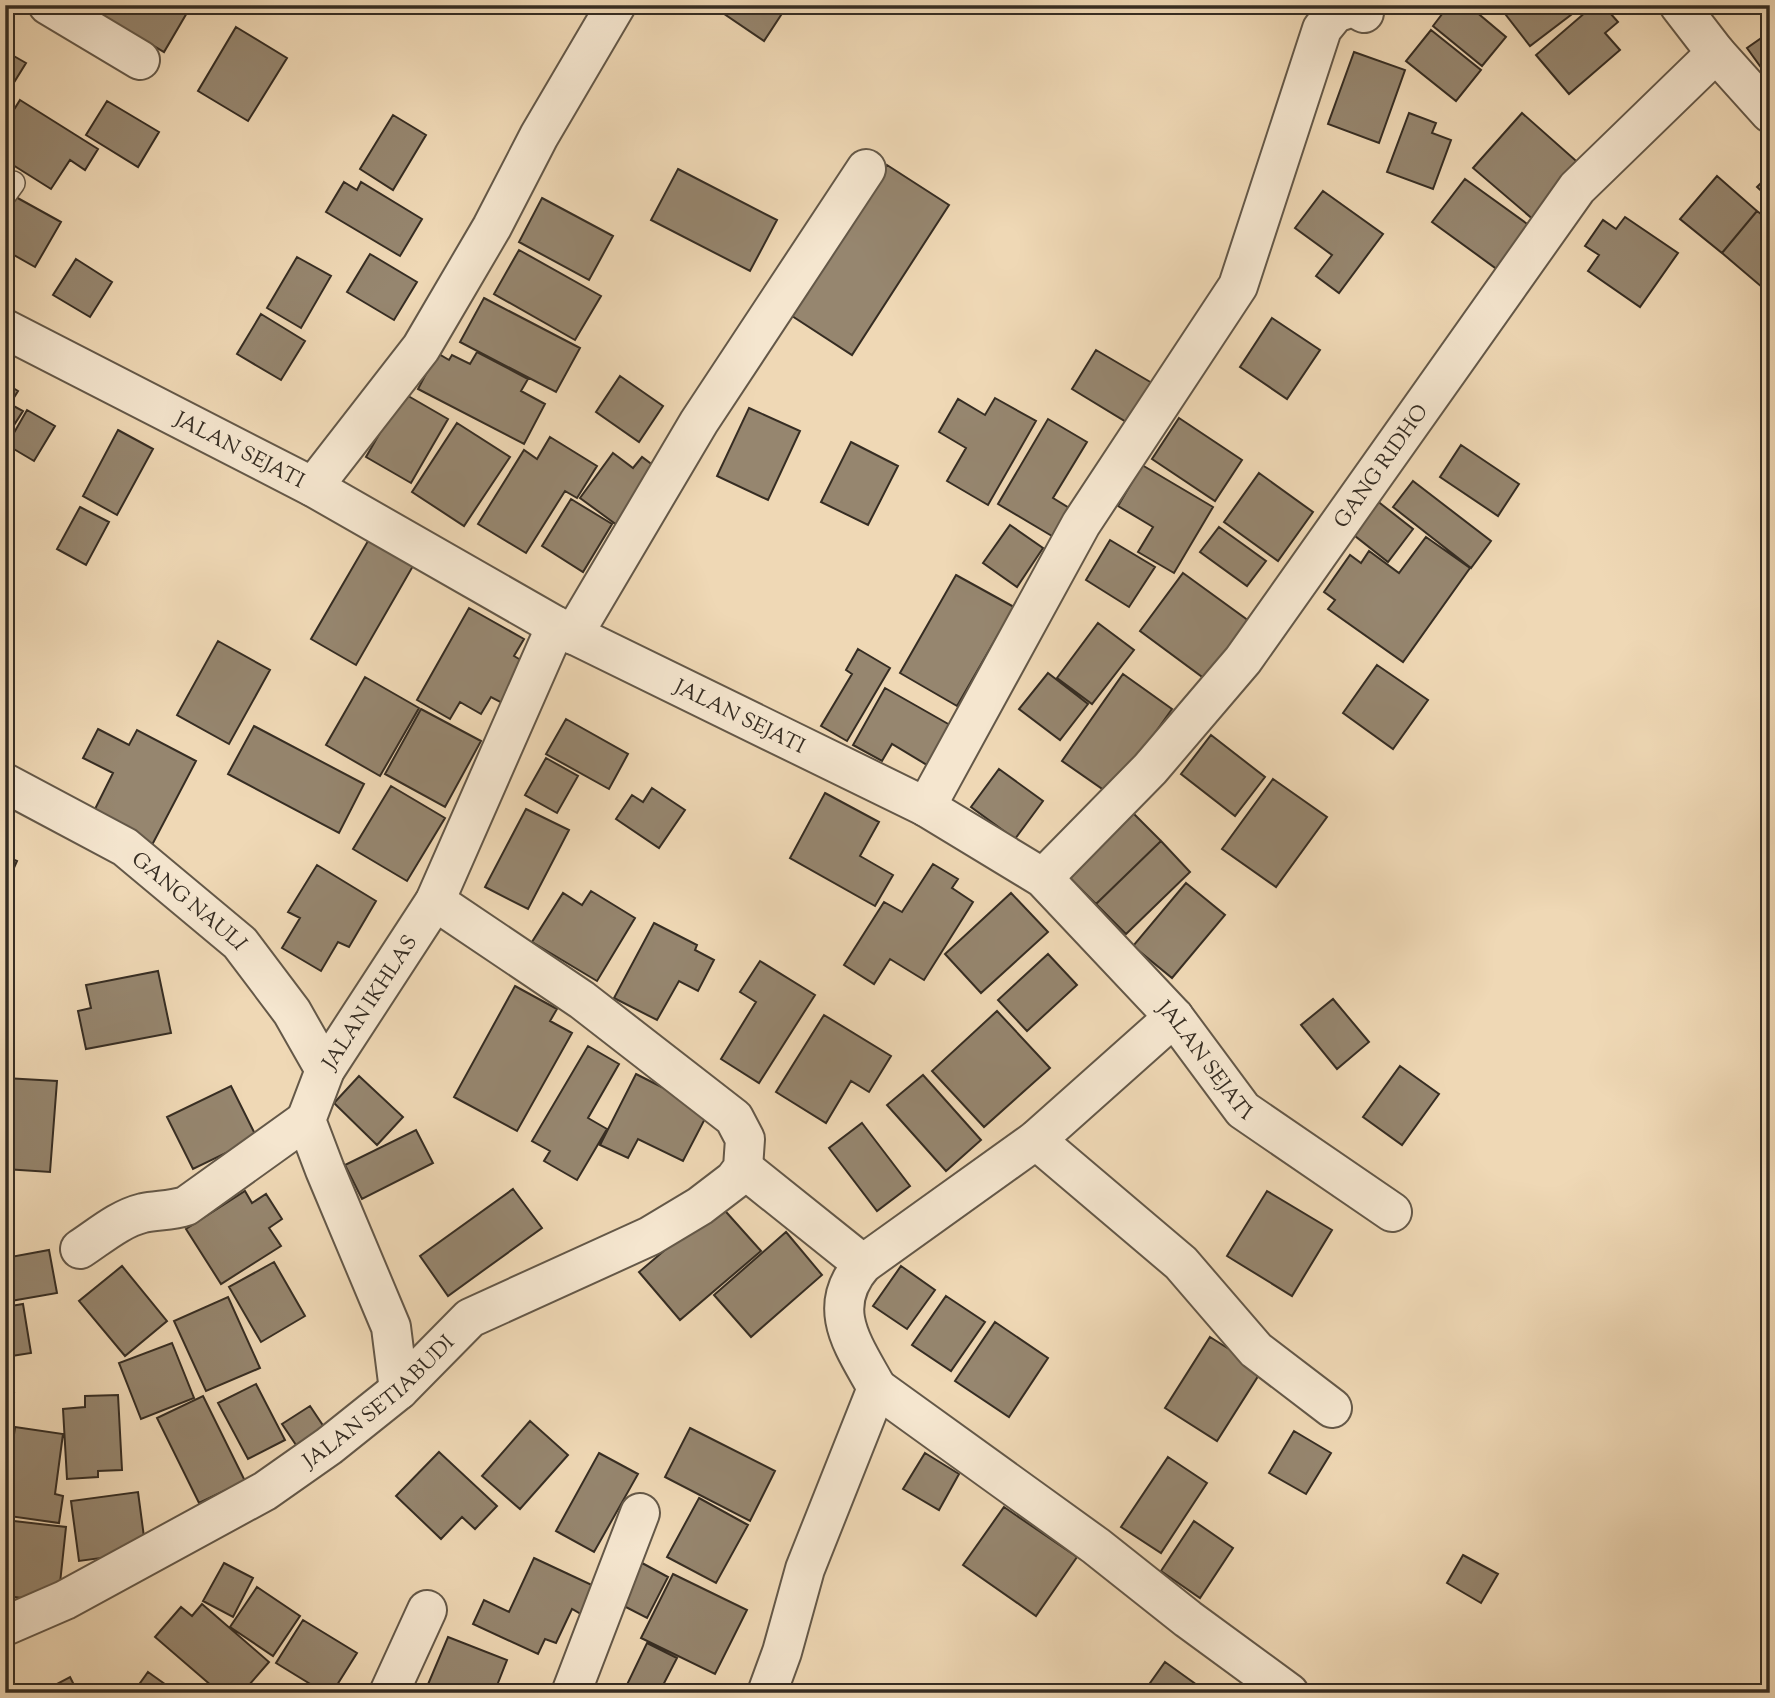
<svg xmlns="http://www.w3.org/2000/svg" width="1775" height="1698" viewBox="0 0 1775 1698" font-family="'Sorts Mill Goudy',serif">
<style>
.building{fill:#96866f;stroke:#362d23;stroke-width:2}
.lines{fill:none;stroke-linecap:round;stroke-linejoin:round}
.service-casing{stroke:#645848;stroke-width:26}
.minor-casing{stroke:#645848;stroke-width:42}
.service{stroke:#f5e6cf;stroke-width:23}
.minor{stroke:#f5e6cf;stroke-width:38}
.labels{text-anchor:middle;stroke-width:5;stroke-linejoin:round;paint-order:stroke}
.street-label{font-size:21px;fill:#362d23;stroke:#f5e6cf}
</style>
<rect width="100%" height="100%" fill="#efd8b5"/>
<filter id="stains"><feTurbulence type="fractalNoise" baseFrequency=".00286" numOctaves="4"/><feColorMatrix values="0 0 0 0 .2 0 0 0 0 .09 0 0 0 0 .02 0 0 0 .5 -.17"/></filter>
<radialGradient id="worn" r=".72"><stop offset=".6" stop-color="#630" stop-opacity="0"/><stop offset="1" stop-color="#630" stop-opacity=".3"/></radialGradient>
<path class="building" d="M 106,5 L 178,5 L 188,11 L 164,52 L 101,14 Z
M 711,5 L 780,5 L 785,9 L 764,41 Z
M 1449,5 L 1468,5 L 1506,37 L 1482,66 L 1433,26 Z
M 1578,5 L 1580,8 L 1530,46 L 1499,6 Z
M 1594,5 L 1603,5 L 1618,22 L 1605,33 L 1620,50 L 1569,94 L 1536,55 Z
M 236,27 L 287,58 L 248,121 L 198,91 Z
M 1431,30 L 1481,70 L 1456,101 L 1406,61 Z
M 1770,32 L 1770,80 L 1747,48 Z
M 5,51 L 26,63 L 5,97 Z
M 1354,52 L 1405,70 L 1379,143 L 1328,124 Z
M 20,100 L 98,149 L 85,170 L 70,160 L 51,189 L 5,160 L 5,124 Z
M 107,101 L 159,132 L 138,167 L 86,135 Z
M 1409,113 L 1436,123 L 1432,133 L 1451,140 L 1433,189 L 1387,172 Z
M 1522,113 L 1583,167 L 1535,221 L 1473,168 Z
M 393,115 L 426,135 L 393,190 L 360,169 Z
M 887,165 L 949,205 L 852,355 L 789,314 Z
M 678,169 L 777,220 L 750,271 L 651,220 Z
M 1770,174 L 1770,199 L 1757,187 Z
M 1717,176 L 1757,211 L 1722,253 L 1680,219 Z
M 1465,179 L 1530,226 L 1498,270 L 1432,222 Z
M 344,182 L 357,190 L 361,182 L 422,219 L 400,256 L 326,212 Z
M 1323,191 L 1383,234 L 1339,293 L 1316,276 L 1332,255 L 1295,228 Z
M 14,196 L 61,222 L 35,267 L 5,250 L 5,211 Z
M 542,198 L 613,236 L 589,280 L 519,242 Z
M 1757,211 L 1770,221 L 1770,281 L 1763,288 L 1722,253 Z
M 1625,217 L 1678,253 L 1640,307 L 1588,271 L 1599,255 L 1585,246 L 1603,220 L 1616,229 Z
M 519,250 L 601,296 L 575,340 L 494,294 Z
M 370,254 L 417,282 L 394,320 L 347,292 Z
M 297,257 L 331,276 L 301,328 L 267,308 Z
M 76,259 L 112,282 L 90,317 L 53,295 Z
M 484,298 L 580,348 L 556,392 L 460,342 Z
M 261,314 L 305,341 L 281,380 L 237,354 Z
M 1272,318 L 1320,350 L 1287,399 L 1240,367 Z
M 1096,350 L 1152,383 L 1128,423 L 1072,389 Z
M 477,352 L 528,379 L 521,391 L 545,404 L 524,444 L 418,389 L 437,353 L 449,360 L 452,355 L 470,364 Z
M 620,376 L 663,406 L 639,442 L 596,412 Z
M 5,383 L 18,391 L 10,404 L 23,411 L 5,439 Z
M 403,393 L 448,419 L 411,483 L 366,457 Z
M 995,398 L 1036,421 L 988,505 L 947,481 L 966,448 L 939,432 L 958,399 L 985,415 Z
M 749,408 L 800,431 L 768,500 L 717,476 Z
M 27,410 L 55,426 L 34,461 L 7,445 Z
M 1179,418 L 1242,460 L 1215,501 L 1152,459 Z
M 1048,419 L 1087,442 L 1053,498 L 1079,514 L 1062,542 L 998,504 Z
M 457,423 L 510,457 L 464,526 L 412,492 Z
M 118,430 L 153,449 L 117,515 L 83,496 Z
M 550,437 L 597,466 L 577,498 L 565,491 L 526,553 L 478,524 L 524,450 L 537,459 Z
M 851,442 L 898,466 L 868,525 L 821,502 Z
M 1461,445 L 1519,484 L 1498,516 L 1440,477 Z
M 613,453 L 633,468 L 642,457 L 662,472 L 621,528 L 580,498 Z
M 1142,465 L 1213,507 L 1174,573 L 1138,552 L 1153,527 L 1118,506 Z
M 1259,473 L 1313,512 L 1278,561 L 1224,522 Z
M 1413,481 L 1491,541 L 1471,568 L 1393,507 Z
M 571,499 L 612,524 L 583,572 L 542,546 Z
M 1376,500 L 1413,529 L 1388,562 L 1350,532 Z
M 80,507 L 109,522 L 86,565 L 57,549 Z
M 1010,525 L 1043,548 L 1017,587 L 983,563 Z
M 1219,527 L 1266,561 L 1247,586 L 1200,552 Z
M 1426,537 L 1470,568 L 1403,662 L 1328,609 L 1335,600 L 1324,592 L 1350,555 L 1361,563 L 1369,551 L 1399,573 Z
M 1110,540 L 1155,567 L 1129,607 L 1086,580 Z
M 368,541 L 413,566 L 356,665 L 311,639 Z
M 1183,573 L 1249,621 L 1205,679 L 1140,631 Z
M 956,575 L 1014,607 L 957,706 L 900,673 Z
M 469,608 L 524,639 L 514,656 L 531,666 L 508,706 L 491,697 L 481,714 L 460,702 L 450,719 L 417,700 Z
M 1098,623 L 1134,650 L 1092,704 L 1057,678 Z
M 218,641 L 270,670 L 229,744 L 177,715 Z
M 858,649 L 890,668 L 847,741 L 821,726 L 852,674 L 846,670 Z
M 1377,665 L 1428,700 L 1393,749 L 1343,713 Z
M 1048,673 L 1088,704 L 1060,740 L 1019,709 Z
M 1123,674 L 1172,709 L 1111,795 L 1062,761 Z
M 365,677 L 419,708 L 380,776 L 326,745 Z
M 885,688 L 950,725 L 927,765 L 892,744 L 882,761 L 853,745 Z
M 421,709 L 481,741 L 445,807 L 385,774 Z
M 566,719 L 628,754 L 609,789 L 546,754 Z
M 254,726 L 364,784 L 339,833 L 228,774 Z
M 98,729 L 129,745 L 137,730 L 196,761 L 152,845 L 92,815 L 113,773 L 83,758 Z
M 1211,735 L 1265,777 L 1235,816 L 1181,774 Z
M 546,758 L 578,776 L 557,813 L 525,795 Z
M 999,769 L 1043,801 L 1015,839 L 971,807 Z
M 1273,779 L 1327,817 L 1276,887 L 1222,849 Z
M 391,786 L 445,818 L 407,881 L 353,849 Z
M 652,788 L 685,810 L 659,848 L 616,819 L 632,795 L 643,802 Z
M 825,793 L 879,822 L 860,856 L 893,875 L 875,906 L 790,858 Z
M 1126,806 L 1161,841 L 1096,904 L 1062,870 Z
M 526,809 L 569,830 L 528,909 L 485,887 Z
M 1161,841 L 1190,872 L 1126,934 L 1096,904 Z
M 5,856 L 17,861 L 5,888 Z
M 933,864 L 958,879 L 952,888 L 973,902 L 924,980 L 890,959 L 874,984 L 844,965 L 884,902 L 902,912 Z
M 317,865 L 376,901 L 349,947 L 338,942 L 321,971 L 282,948 L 300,918 L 288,912 Z
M 1186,883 L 1225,915 L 1172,978 L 1133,946 Z
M 591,891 L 635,918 L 597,981 L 532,942 L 563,893 L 582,905 Z
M 1011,893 L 1048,932 L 981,993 L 945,954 Z
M 654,923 L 697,945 L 695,950 L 714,960 L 698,991 L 679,981 L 657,1020 L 614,998 Z
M 1048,954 L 1077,985 L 1027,1031 L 998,1000 Z
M 760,961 L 815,995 L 759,1083 L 721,1059 L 756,1002 L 740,992 Z
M 158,971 L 171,1033 L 86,1049 L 78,1011 L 91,1008 L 86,985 Z
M 515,986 L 557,1009 L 550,1021 L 572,1033 L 517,1131 L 454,1097 Z
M 1333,999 L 1369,1042 L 1337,1069 L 1301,1025 Z
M 997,1011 L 1050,1068 L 984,1127 L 932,1071 Z
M 824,1015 L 891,1056 L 869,1092 L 851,1081 L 826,1123 L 776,1092 Z
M 588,1046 L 619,1064 L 588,1118 L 607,1129 L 577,1180 L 544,1161 L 550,1151 L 532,1141 Z
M 1400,1066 L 1439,1094 L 1402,1145 L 1363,1117 Z
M 636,1074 L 709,1111 L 683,1161 L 638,1139 L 628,1158 L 600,1145 Z
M 923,1075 L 981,1140 L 946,1171 L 887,1105 Z
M 359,1076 L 403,1117 L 377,1145 L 334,1103 Z
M 5,1078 L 57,1081 L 50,1172 L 5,1169 Z
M 231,1086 L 257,1138 L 193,1169 L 167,1117 Z
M 862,1123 L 910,1186 L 877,1211 L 829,1148 Z
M 416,1130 L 433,1163 L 362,1199 L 345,1165 Z
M 513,1189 L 542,1228 L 448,1296 L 420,1256 Z
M 245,1191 L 252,1203 L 266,1194 L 282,1219 L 269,1228 L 281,1246 L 221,1284 L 186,1229 Z
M 1267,1191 L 1332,1230 L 1292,1296 L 1227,1256 Z
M 719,1204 L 761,1251 L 680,1320 L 639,1272 Z
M 786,1232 L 822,1275 L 751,1337 L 714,1295 Z
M 49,1250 L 57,1293 L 5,1302 L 5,1258 Z
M 274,1262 L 305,1316 L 261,1342 L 229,1287 Z
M 122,1266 L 167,1321 L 125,1356 L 79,1301 Z
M 901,1266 L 935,1290 L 907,1329 L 873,1306 Z
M 946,1296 L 985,1322 L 951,1371 L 912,1345 Z
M 228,1297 L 260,1368 L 206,1391 L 174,1321 Z
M 23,1304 L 31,1353 L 5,1357 L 5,1307 Z
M 995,1322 L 1048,1358 L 1009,1417 L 955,1381 Z
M 1210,1337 L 1262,1370 L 1217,1441 L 1165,1408 Z
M 172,1343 L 194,1398 L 141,1419 L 119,1363 Z
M 256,1384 L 285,1440 L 248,1459 L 218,1403 Z
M 5,1391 L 14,1393 L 5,1441 Z
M 118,1395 L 122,1470 L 98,1471 L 98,1477 L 67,1479 L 63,1409 L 85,1407 L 85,1396 Z
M 203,1396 L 245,1481 L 199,1503 L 157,1418 Z
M 310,1406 L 330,1436 L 302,1454 L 282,1424 Z
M 530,1421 L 568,1455 L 520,1509 L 482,1476 Z
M 15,1427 L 63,1434 L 55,1494 L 63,1496 L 59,1523 L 9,1516 L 12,1494 L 6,1493 Z
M 690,1428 L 775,1471 L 750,1521 L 665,1477 Z
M 1294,1431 L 1331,1453 L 1306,1494 L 1269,1473 Z
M 439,1452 L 497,1506 L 475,1529 L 462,1517 L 441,1539 L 396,1496 Z
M 599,1453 L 638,1474 L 594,1552 L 556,1531 Z
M 925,1453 L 959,1474 L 939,1510 L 903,1489 Z
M 1168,1457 L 1207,1483 L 1161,1553 L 1121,1527 Z
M 138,1492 L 146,1552 L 79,1561 L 71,1501 Z
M 699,1498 L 748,1525 L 716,1583 L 667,1557 Z
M 1004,1507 L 1077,1557 L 1036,1616 L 963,1565 Z
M 5,1520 L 66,1527 L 58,1602 L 5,1596 Z
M 1194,1521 L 1233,1548 L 1200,1598 L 1161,1571 Z
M 1463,1555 L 1498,1574 L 1481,1603 L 1447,1583 Z
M 534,1558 L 594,1586 L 581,1614 L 572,1609 L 556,1643 L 545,1639 L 538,1654 L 473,1624 L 484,1600 L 509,1612 Z
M 224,1563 L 253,1578 L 233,1617 L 203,1601 Z
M 642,1563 L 668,1577 L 647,1618 L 620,1604 Z
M 673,1574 L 747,1610 L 715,1674 L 641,1638 Z
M 257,1587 L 300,1616 L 273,1656 L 230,1627 Z
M 202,1604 L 269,1662 L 242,1693 L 220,1693 L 155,1637 L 181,1607 L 192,1616 Z
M 303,1620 L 357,1653 L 332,1693 L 325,1693 L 276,1663 Z
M 448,1637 L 507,1660 L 494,1693 L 434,1693 L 426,1689 Z
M 647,1643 L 677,1658 L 659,1693 L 623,1693 Z
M 1165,1662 L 1204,1690 L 1202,1693 L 1143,1693 Z
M 148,1672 L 176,1692 L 176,1693 L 133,1693 Z
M 70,1677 L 78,1693 L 40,1693 Z"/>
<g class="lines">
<defs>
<path id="service" d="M 5,194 L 13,183"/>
<g id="minor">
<path d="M 48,5 L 140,60"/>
<path d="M 1679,5 L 1716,53 L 1770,113"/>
<path id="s1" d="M 5,329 L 313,487 L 556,626 L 926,807 L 1043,878 L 1174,1017 L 1243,1110 L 1392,1212"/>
<path d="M 313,487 L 421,348 L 492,227 L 539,136 L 616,5"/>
<path d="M 573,635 L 699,422 L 866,169"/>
<path id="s2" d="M 5,783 L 125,847 L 240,943 L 292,1012 L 325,1070"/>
<path d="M 926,807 L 1081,524 L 1238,286 L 1322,29 L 1335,13 L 1353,7 L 1364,13"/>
<path id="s3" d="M 1043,878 L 1150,769 L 1243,660 L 1577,188 L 1716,53"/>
<path d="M 1036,1140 L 1181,1263 L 1256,1350 L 1332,1408"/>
<path d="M 743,1168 L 863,1264"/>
<path d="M 80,1249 C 100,1236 119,1219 143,1213 C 157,1210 171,1211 186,1206 L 306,1120"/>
<path d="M 877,1388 L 1096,1546 L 1188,1619 L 1289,1693"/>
<path id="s4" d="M 399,1390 L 391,1327 L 325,1170 L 306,1120 L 325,1070 L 435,901 L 556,626"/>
<path id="s5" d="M 5,1626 L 65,1600 L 265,1491 L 329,1446 L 399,1390 L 470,1318 L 650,1236 L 700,1206 L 734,1180 L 743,1168 L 745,1139 L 734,1118 L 582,1000 L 435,901"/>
<path d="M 389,1693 L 427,1610"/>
<path d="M 571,1693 L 640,1513"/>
<path d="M 767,1693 L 782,1652 L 805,1569 L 877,1388 C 854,1346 824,1308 863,1264 L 1036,1140 L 1174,1017"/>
</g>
</defs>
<use href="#service" class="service-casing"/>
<use href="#minor" class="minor-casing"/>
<use href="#service" class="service"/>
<use href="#minor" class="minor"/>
</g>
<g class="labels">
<g class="street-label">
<text dy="7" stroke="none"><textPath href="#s1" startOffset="264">JALAN SEJATI</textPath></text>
<text dy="7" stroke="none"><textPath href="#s3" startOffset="534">GANG RIDHO</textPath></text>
<text dy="7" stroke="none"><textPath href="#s1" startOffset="831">JALAN SEJATI</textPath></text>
<text dy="7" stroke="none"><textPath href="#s2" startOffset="220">GANG NAULI</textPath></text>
<text dy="7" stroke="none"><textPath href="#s4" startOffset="422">JALAN IKHLAS</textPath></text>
<text dy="7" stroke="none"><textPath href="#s1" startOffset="1419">JALAN SEJATI</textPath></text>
<text dy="7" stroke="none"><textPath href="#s5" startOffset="438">JALAN SETIABUDI</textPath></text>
</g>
</g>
<rect width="1775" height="1698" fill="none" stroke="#efd8b5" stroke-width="28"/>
<rect x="7" y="7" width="1761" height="1684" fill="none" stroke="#362d23" stroke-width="3.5"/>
<rect x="14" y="14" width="1747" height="1670" fill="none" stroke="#362d23" stroke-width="2"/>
<rect width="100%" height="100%" filter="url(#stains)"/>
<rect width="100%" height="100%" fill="url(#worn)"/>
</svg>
